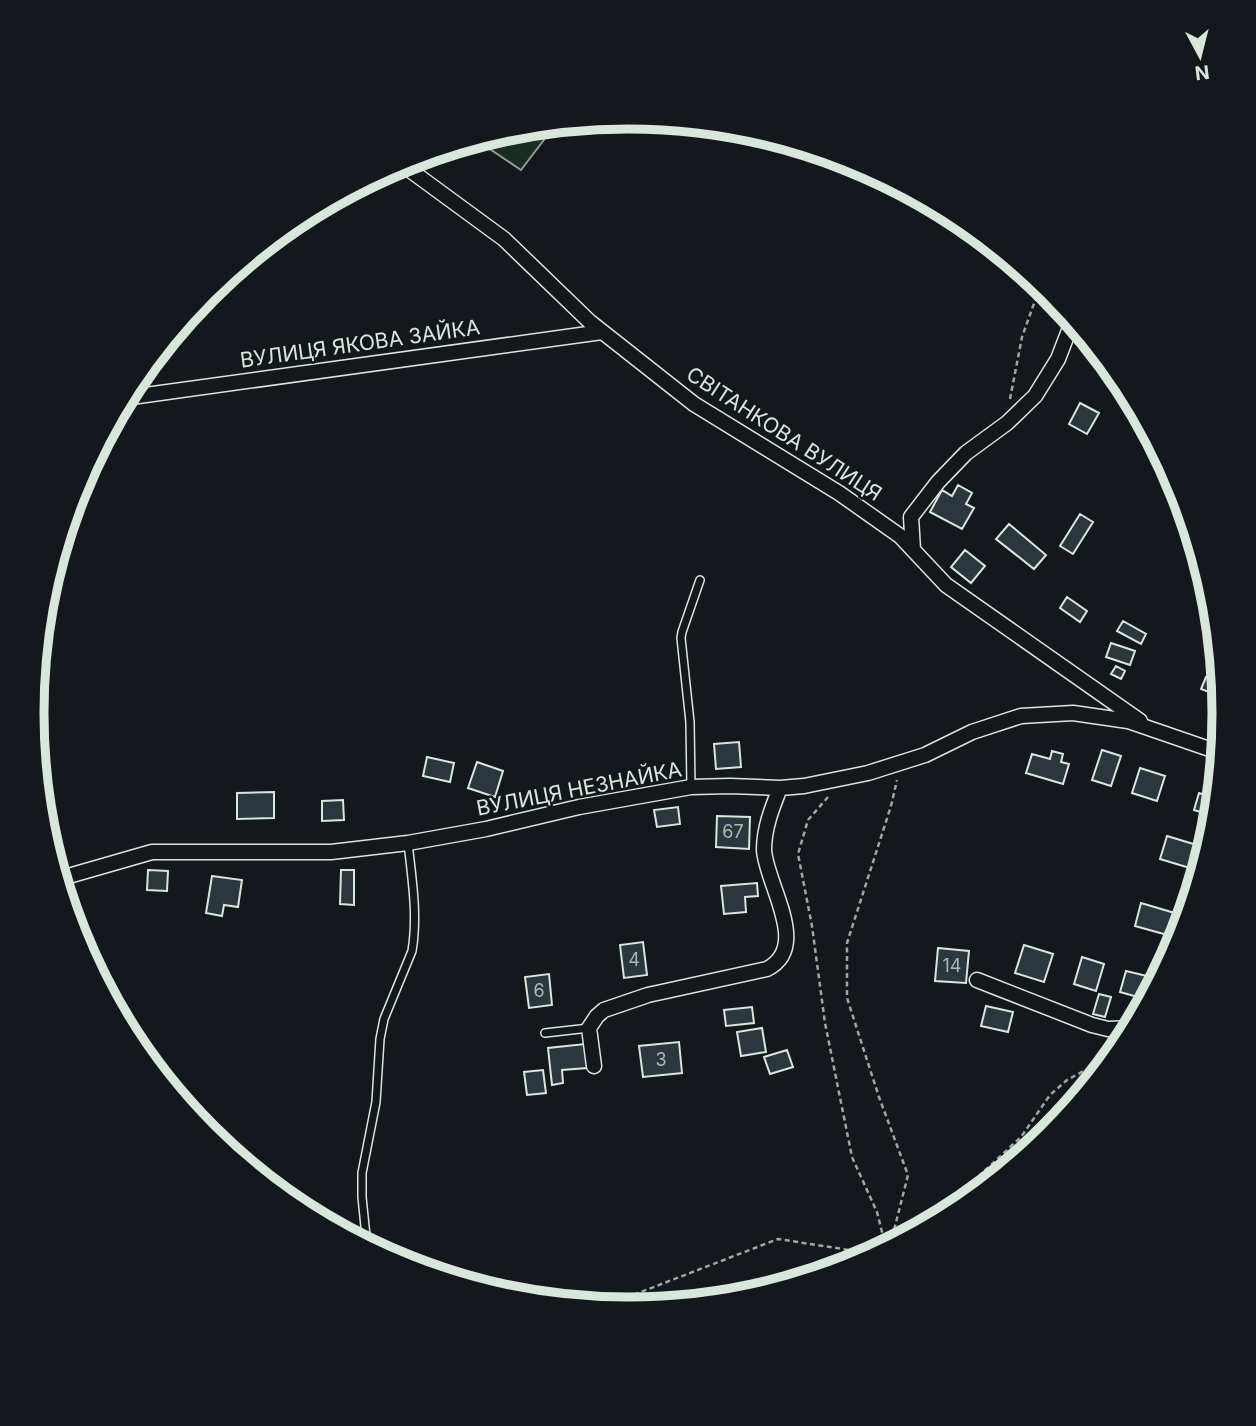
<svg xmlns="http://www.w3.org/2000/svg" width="1256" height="1426" viewBox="0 0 1256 1426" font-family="Inter,sans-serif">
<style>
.green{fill:#1a2d24;stroke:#939e99;stroke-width:2}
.building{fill:#2c363c;stroke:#d8e6dc;stroke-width:2}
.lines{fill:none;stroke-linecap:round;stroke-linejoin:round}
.lane-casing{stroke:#d8e6dc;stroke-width:10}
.street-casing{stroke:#d8e6dc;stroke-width:17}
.path{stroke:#9da8a2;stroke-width:2.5;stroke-dasharray:5 3.5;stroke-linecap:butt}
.lane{stroke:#14181c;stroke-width:7}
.street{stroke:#14181c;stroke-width:14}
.labels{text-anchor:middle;stroke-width:5;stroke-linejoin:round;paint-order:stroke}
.number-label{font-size:18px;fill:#adbab4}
.street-label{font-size:21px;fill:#d8e6dc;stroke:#14181c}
.rim{fill:none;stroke:#d8e6dc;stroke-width:9}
</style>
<rect width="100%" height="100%" fill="#14181c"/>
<path class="green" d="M 556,124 L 521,170 L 475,139 L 512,128 Z"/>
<path class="building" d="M 1080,403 L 1099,413 L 1087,434 L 1069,424 Z
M 958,485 L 972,493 L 966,504 L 974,508 L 962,529 L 930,512 L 942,490 L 952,496 Z
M 1080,514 L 1093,522 L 1073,554 L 1060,546 Z
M 1009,524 L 1046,555 L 1034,569 L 996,539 Z
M 965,550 L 985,566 L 971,583 L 951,567 Z
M 1067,597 L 1087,611 L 1080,622 L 1060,608 Z
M 1123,621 L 1146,634 L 1141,644 L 1117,631 Z
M 1111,643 L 1135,651 L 1130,665 L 1106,657 Z
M 1116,666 L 1125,671 L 1121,679 L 1111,674 Z
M 1206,677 L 1222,683 L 1223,699 L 1222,703 L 1212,699 L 1214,694 L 1201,689 Z
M 739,742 L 741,767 L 716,769 L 714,744 Z
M 1102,750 L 1121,756 L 1111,786 L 1092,780 Z
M 1052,751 L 1063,754 L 1061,762 L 1069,764 L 1063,784 L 1026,773 L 1032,754 L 1050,759 Z
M 427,757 L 454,763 L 450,782 L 423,776 Z
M 477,762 L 503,771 L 495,797 L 468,788 Z
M 1140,768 L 1165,776 L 1157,801 L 1132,793 Z
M 274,792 L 274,818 L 237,819 L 237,793 Z
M 1199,793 L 1216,799 L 1214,816 L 1194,810 Z
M 343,800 L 344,820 L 322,821 L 322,801 Z
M 678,807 L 680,824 L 657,827 L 654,810 Z
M 717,816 L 750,817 L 749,849 L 716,847 Z
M 1167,836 L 1200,846 L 1193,869 L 1160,859 Z
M 148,870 L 168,871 L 167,891 L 147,890 Z
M 341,870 L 354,870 L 354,905 L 340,904 Z
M 212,876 L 242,880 L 238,907 L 224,905 L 222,916 L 206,913 Z
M 757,883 L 758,896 L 745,897 L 746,912 L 724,914 L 721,886 Z
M 1141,903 L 1178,914 L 1171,936 L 1135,926 Z
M 643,942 L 647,975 L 624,978 L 620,945 Z
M 1024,945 L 1053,954 L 1044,982 L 1015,973 Z
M 938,948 L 969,951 L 966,983 L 935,981 Z
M 1082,957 L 1104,964 L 1096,991 L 1074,984 Z
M 1126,971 L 1151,977 L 1145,999 L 1120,992 Z
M 549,974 L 552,1005 L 529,1008 L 525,977 Z
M 1099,994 L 1111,997 L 1105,1017 L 1093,1014 Z
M 986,1006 L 1013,1012 L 1008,1032 L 981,1026 Z
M 752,1007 L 754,1023 L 726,1026 L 724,1010 Z
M 762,1028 L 766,1052 L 741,1056 L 737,1032 Z
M 679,1042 L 682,1073 L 643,1077 L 639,1046 Z
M 585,1044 L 587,1068 L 562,1070 L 563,1083 L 552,1085 L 548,1048 Z
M 787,1050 L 793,1067 L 770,1074 L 764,1057 Z
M 543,1070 L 546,1093 L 527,1095 L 524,1072 Z"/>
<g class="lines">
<defs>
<path id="lane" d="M 691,787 L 690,722 L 681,638 L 682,632 L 700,580
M 545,1033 L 589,1028
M 367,1246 L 362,1197 L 362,1173 L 376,1102 L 380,1039 L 384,1019 L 412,951 C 418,916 412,879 408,843"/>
<path id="street" d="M 399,162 L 504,239 L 590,322 L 694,404 L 839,493 L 900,536 L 946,585 L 1140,721
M 124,398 L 602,332
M 913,550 L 911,517 L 938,482 L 966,453 L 1007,423 L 1035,396 L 1058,359 L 1073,320
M 58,879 L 152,852 L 331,852 L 408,843 L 486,829 L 579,807 L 691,787 L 730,786 L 780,788 L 804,786 L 868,773 L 925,755 L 972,732 L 1021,716 L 1073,713 L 1128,721 L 1221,753
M 977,980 L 1092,1025 L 1108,1029 L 1133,1028
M 594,1066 L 589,1028 L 597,1016 L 604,1010 L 648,995 L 767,969 C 811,947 766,884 764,850 C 764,828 772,808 780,788"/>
</defs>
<use href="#lane" class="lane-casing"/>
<use href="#street" class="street-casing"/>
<path class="path" d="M 1010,399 L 1022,337 L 1041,284
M 828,797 L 808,820 L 798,854 L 812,926 L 825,1023 L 852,1157 L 877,1212 L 886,1248
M 1081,1097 L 1081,1086 L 1087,1069
M 901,1240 L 906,1235 L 935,1222 L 980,1175 L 1021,1137 L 1050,1095 L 1067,1080 L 1117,1053
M 890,1246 L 908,1175 L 879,1097 L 847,998 L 847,943 L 891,806 L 897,780
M 602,1307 L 778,1239 L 875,1254"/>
<use href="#lane" class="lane"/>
<use href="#street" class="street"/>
</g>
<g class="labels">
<g class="number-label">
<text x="733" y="838">67</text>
<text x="634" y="966">4</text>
<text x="952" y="972">14</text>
<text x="539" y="997">6</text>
<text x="661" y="1066">3</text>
</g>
<g class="street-label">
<text transform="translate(360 344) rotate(-8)" y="7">ВУЛИЦЯ ЯКОВА ЗАЙКА</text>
<text transform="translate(784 434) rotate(33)" y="7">СВІТАНКОВА ВУЛИЦЯ</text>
<text transform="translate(579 789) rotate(-11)" y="7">ВУЛИЦЯ НЕЗНАЙКА</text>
</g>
</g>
<path d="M0 0H1256V1426H0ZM44 713a584 584 0 1 1 1168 0a584 584 0 1 1-1168 0Z" fill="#14181c" fill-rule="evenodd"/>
<path class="rim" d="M44 713a584 584 0 1 1 1168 0a584 584 0 1 1-1168 0Z"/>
<g transform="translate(1200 56) rotate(173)" stroke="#14181c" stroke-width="5" paint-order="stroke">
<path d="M0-5L12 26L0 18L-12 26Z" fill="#d8e6dc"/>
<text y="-10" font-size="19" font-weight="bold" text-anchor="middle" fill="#d8e6dc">N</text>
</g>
</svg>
